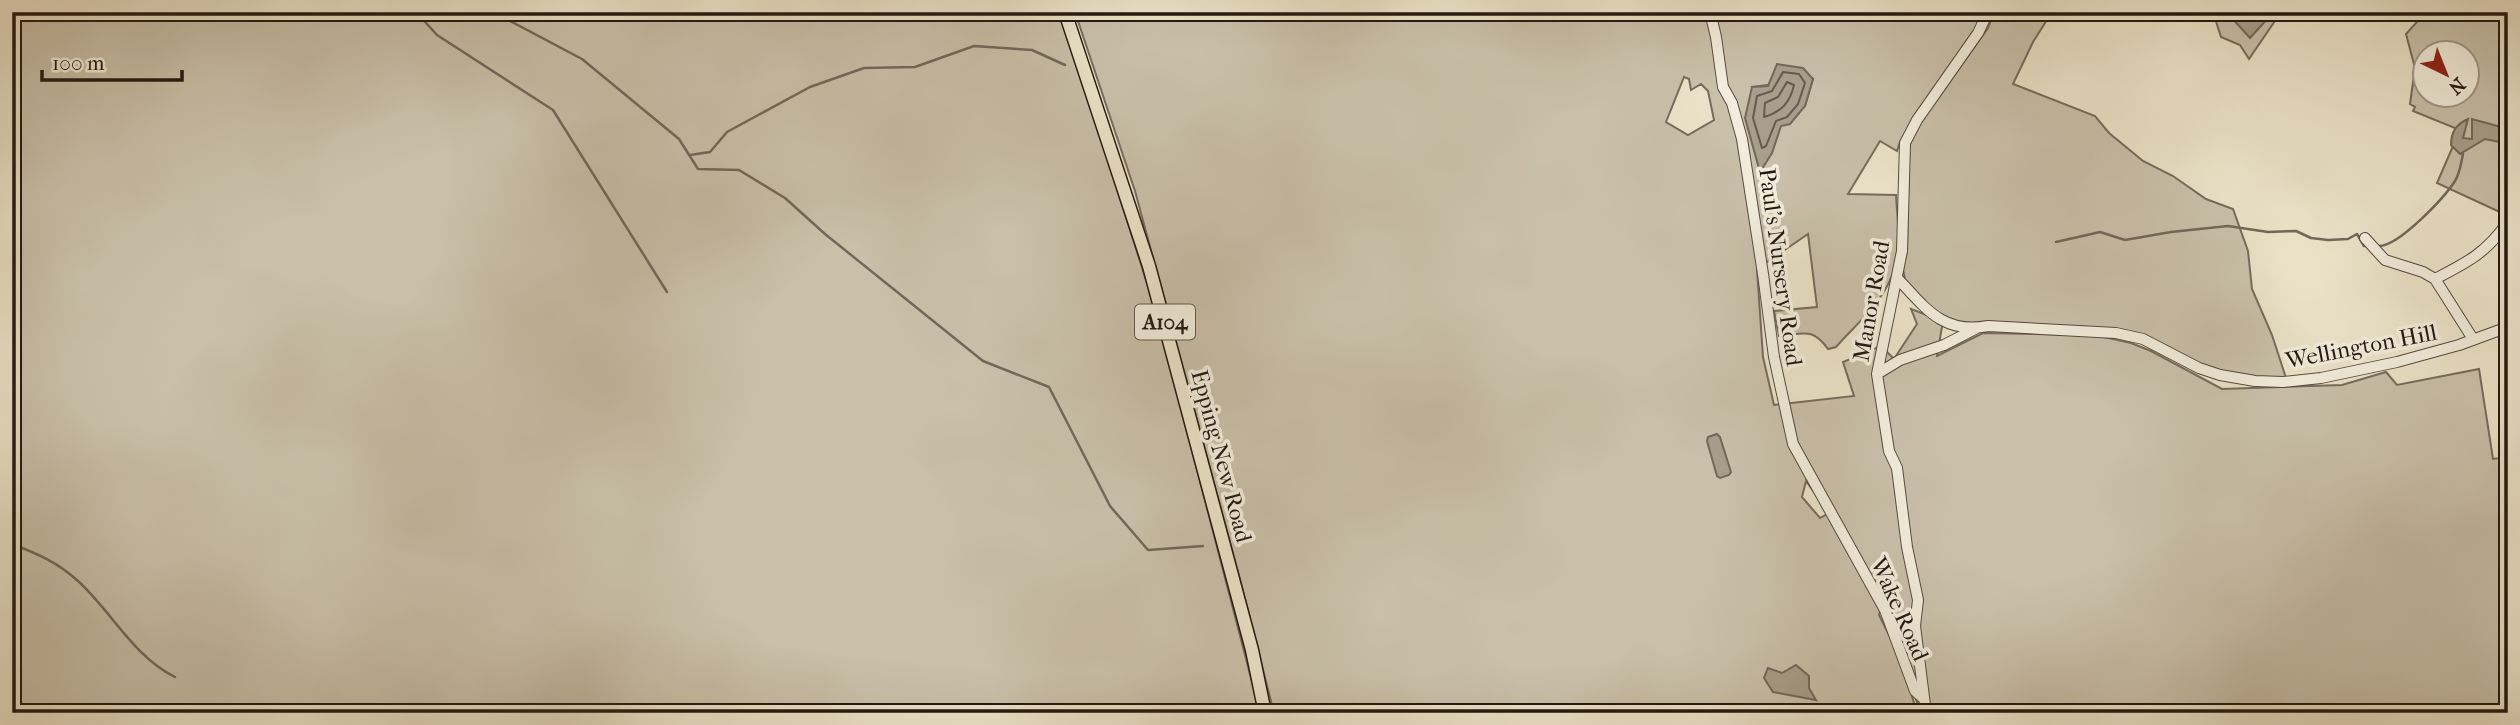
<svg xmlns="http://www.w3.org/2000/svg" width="2520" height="725" viewBox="0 0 2520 725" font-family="'IM FELL French Canon',serif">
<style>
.green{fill:#c9c0aa;stroke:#766c5e;stroke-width:2;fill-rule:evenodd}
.water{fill:#a79e8b;stroke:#72685b;stroke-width:2}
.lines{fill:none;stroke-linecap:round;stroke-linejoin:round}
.shore{stroke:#655b4e;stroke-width:2}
.stream{stroke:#72685b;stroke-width:2.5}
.minor-casing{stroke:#554b40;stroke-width:12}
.major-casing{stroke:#231812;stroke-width:15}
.minor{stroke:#f2eddc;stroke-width:10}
.major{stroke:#ebe3c9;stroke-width:12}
.labels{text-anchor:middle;stroke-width:7;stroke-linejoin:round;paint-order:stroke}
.shield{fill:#f2eddc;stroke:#61584f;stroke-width:2}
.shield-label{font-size:21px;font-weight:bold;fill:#231812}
.street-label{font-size:23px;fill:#231812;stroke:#f2eddc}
</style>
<rect width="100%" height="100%" fill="#ebe3c9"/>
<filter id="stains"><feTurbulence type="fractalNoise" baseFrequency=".00286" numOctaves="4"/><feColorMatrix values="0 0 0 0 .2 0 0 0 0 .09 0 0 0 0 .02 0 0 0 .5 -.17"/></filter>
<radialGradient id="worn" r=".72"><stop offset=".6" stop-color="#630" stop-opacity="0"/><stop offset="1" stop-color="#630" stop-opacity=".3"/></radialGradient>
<path class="green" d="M 12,12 L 1061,12 L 1157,315 L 1260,713 L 12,713 Z
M 1075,12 L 1988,12 L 1900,142 L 1897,151 L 1880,141 L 1848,194 L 1896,195 C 1897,218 1902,245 1895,267 C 1886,300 1858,322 1836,347 L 1828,349 C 1812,327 1804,334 1779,336 L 1774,311 L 1817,307 L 1808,234 L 1757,269 L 1763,357 L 1774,405 L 1854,396 L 1843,362 L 1881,346 L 1894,359 L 1917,324 L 1911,309 L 1943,321 L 1937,356 L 1983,333 L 2095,335 L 2131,343 L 2151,351 L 2222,389 L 2342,385 L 2386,372 L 2397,385 L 2479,369 L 2493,459 L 2508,457 L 2508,713 L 1921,713 L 1900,656 L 1917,713 L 1274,713 L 1241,583 L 1135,191 ZM 1684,77 L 1689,79 L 1691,90 L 1701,84 L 1708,91 L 1714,120 L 1688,135 L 1666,122 ZM 1813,79 L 1805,106 L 1781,125 L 1778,132 L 1752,87 ZM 1806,481 L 1829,513 L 1820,518 L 1802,497 ZM 1888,586 L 1898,650 L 1898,653 L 1879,615 Z
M 1994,12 L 2052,12 L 2033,42 L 2013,84 L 2095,116 L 2109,133 L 2143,161 L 2173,176 L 2206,199 L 2233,209 L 2248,251 L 2252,289 L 2272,335 L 2286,378 L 2246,377 L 2219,373 L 2133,334 L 1966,324 L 1945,321 L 1912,291 L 1905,279 L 1903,269 L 1907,251 L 1909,147 L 1915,130 L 1988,28 Z
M 2213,12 L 2281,12 L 2249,59 L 2240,45 L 2221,37 Z
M 2426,12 L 2508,12 L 2508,209 L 2502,213 L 2437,183 L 2460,130 L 2413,111 L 2415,107 L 2410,104 L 2415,68 L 2406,34 ZM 2426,52 L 2468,52 L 2468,94 L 2426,94 Z"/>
<path class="water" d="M 2230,12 L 2258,12 L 2269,17 L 2250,38 L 2230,16 Z
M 1777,64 L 1803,68 L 1813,79 L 1805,106 L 1790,124 L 1781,126 L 1772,153 L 1760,172 L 1745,118 L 1752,87 L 1768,86 Z
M 2468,119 L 2463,138 L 2472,139 L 2472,119 L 2505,128 L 2500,142 L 2485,139 L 2460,154 L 2451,145 C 2451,131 2457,124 2468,119 Z
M 1717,434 L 1720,437 L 1731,472 L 1729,475 L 1720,478 L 1717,476 L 1707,441 L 1708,437 Z
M 1796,665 L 1809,676 L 1809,688 L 1816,700 L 1773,692 L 1764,678 L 1768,668 L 1782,673 Z"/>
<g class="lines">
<path class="shore" d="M 1783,72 L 1799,74 L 1805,83 L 1798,104 L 1787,117 L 1776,121 L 1766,146 L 1762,148 L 1753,118 L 1757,96 L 1772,91 Z
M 1787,82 L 1794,85 C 1790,103 1781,112 1764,117 L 1765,103 L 1778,97 Z"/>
<path class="stream" d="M 416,12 L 437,35 L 553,110 L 667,292
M 493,12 L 582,59 L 679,139 L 698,169 L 739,170 L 785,198 L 825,234 L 983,361 L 1049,387 L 1110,506 L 1148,550 L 1203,546
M 690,155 L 710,152 L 727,132 L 810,87 L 864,68 L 915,67 L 974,46 L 1032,50 L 1065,65
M 2056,242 L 2100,232 L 2125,240 L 2171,232 L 2228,226 L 2268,232 L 2296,231 L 2311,238 L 2328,240 L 2348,239 L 2357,234 L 2364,246 L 2369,246
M 2379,246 C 2399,246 2444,198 2455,181 C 2460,173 2461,163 2463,154
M 12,544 C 38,554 57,562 78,581 C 112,612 133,656 175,677"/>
<defs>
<path id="minor" d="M 1710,12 L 1716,37 L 1723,87 L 1732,103 L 1742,139 L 1763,274 L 1774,357 L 1793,444 L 1885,610 L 1915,691 L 1924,699
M 2365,238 L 2385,260 L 2423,272 L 2435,279 L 2473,339
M 1897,278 C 1924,306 1942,335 1988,326 L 2116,333 L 2143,339 L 2199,368 L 2220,375 L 2255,381 L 2283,382 L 2321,378 L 2397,362 L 2459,345 L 2508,327
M 2435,279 C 2468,262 2486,253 2508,222
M 1877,374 L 1900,360 L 1944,345 L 1977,328
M 1926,713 L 1915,626 L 1918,600 L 1907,547 L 1897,468 L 1889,451 L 1877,374 L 1902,251 L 1905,143 L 1917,120 L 1978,33 L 1988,12"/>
<path id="major" d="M 1065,12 L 1149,266 L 1252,650 L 1265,713"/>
</defs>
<use href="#minor" class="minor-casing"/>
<use href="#major" class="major-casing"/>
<use href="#minor" class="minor"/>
<use href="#major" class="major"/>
</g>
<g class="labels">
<rect class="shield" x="1135" y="304.5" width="60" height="35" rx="5"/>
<g class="shield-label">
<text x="1165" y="329">A104</text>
</g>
<g class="street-label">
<text transform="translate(1781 267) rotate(82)" y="8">Paul's Nursery Road</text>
<text transform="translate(1871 301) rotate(-80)" y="8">Manor Road</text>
<text transform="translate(2361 346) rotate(-11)" y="8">Wellington Hill</text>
<text transform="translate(1222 456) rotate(75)" y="8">Epping New Road</text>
<text transform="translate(1900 609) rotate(66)" y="8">Wake Road</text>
</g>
</g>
<rect width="2520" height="725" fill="none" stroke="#ebe3c9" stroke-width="42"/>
<rect x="14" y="14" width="2492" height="697" fill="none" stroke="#231812" stroke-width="3.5"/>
<rect x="21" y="21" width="2478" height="683" fill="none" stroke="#231812" stroke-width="2"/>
<g transform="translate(2446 74) rotate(137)"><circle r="33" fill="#f2eddc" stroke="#9f988b" stroke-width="2"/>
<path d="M0-5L12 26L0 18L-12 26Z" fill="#8f2418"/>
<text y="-10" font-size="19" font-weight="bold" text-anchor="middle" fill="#231812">N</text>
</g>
<path d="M42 70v10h140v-10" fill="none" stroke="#231812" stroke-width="3.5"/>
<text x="52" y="70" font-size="21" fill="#231812" stroke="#f2eddc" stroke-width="5" paint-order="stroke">100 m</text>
<rect width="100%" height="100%" filter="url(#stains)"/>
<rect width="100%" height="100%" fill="url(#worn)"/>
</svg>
